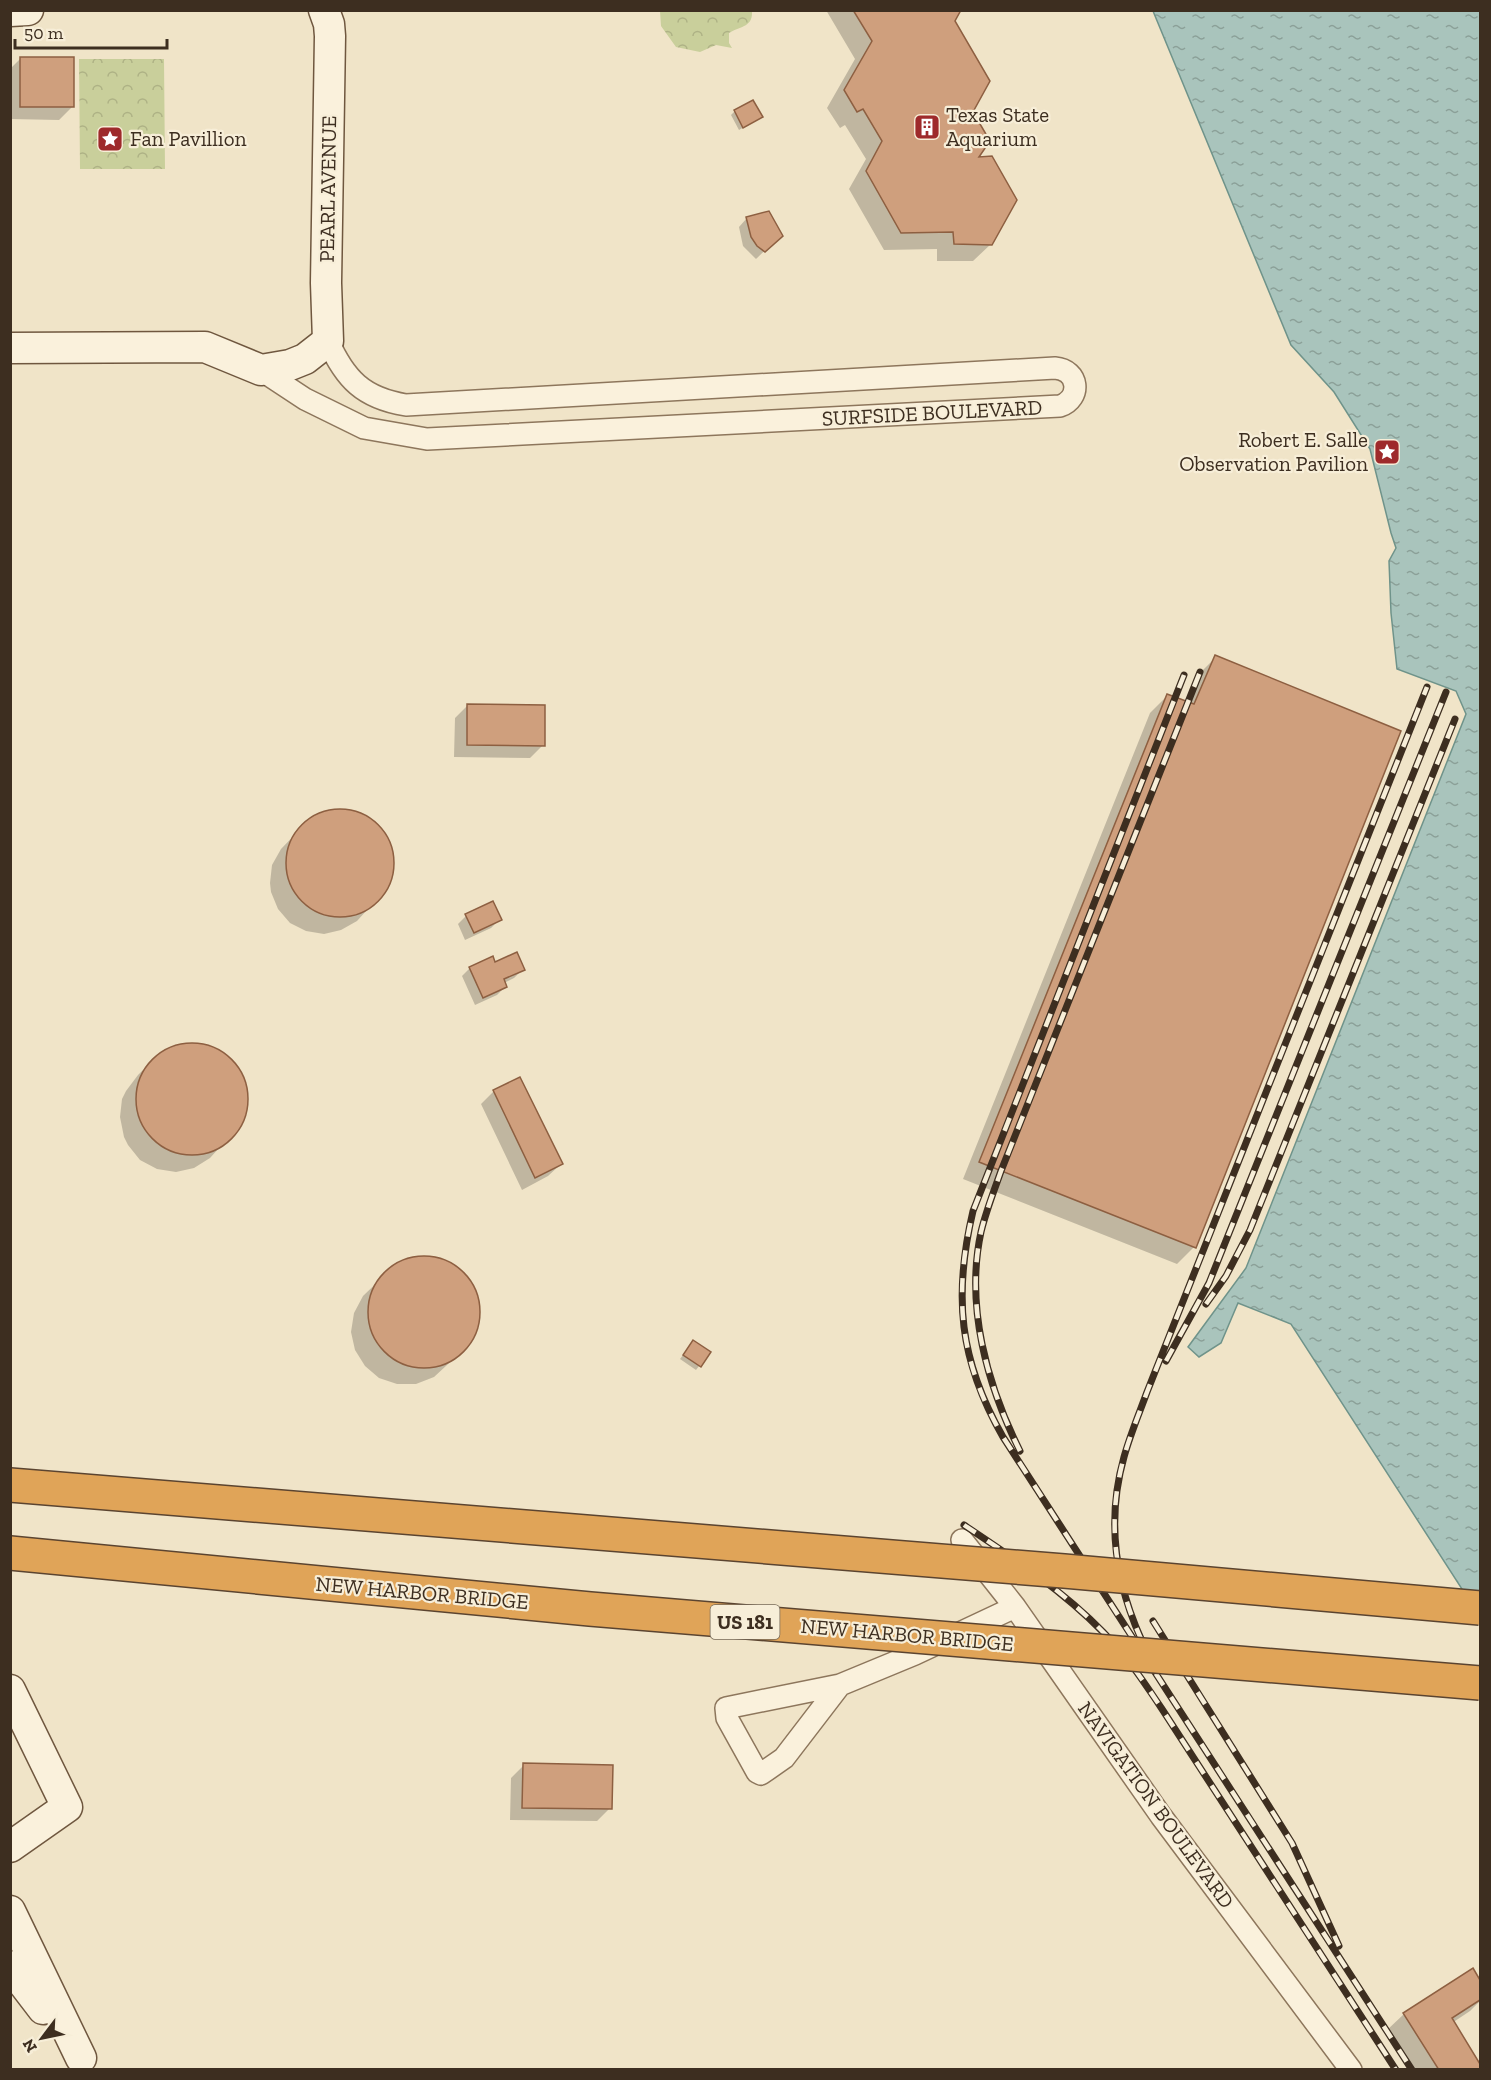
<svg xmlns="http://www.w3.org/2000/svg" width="1491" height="2080" viewBox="0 0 1491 2080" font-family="'Zilla Slab',serif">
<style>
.park{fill:url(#park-crowns)}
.water{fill:url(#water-ripples);stroke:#6f938a;stroke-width:1.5}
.shadow{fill:#0003}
.building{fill:#cf9f7d;stroke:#8d5f41;stroke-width:1.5}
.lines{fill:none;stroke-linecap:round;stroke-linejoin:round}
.street-casing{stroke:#8d765c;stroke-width:24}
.secondary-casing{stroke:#6f573f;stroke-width:33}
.street{stroke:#faf1dc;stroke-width:21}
.secondary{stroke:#faf1dc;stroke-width:30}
.rail-casing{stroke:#3d2e20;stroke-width:7}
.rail{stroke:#f7eed8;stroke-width:4.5;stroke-dasharray:14;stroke-linecap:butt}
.highway-bridge-casing{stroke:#5b4430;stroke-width:36;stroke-linecap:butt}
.highway-bridge{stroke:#e0a458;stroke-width:33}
.labels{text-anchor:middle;stroke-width:4.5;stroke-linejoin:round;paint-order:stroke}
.shield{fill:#f7eed8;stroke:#756857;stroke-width:1.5}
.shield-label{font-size:20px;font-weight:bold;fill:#3d2e20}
.poi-label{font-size:21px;fill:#3d2e20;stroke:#f7eed8;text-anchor:start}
.street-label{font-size:21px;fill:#3d2e20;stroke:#f7eed8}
</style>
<defs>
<pattern id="park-crowns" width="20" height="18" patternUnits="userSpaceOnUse" patternTransform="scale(1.5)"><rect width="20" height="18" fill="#c9cf9b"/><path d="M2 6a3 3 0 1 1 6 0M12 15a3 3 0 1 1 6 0" fill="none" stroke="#aeb285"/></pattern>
<pattern id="water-ripples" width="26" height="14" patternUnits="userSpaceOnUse" patternTransform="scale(1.5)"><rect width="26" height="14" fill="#a9c4bc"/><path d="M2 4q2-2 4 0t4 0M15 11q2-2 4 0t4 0" fill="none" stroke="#8ba098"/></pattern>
</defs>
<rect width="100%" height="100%" fill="#f0e4c8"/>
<path class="park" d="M 752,11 C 753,28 739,26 729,33 L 729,43 L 732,48 L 716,45 L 700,52 L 676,47 L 661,26 L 660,11 Z
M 79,59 L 164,59 L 165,169 L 80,169 Z"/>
<path class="water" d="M 1153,11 L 1480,11 L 1480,1617 L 1291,1324 L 1238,1303 L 1221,1343 L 1199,1357 L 1188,1347 L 1246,1268 L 1466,714 L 1456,691 L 1397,669 L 1391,613 L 1389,561 L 1396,548 L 1391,533 L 1370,449 L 1334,392 L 1291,345 Z"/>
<path class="shadow" d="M 826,10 L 960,10 L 953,21 L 971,112 L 976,159 L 991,244 L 973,261 L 937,261 L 937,249 L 884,250 L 849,189 L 866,159 L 845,125 L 840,128 L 827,108 L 855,59 Z
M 21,58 L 72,107 L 59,120 L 10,119 L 10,69 Z
M 735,111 L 761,117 L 739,130 L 731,115 Z
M 747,218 L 781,235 L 756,259 L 743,246 L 739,227 Z
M 1216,657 L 1194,1247 L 1177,1264 L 963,1179 L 1150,713 L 1167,696 L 1186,703 L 1198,675 Z
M 468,705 L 543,745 L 530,758 L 454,757 L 455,718 Z
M 339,811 L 356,813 L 373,822 L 389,844 L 393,862 L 392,871 L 386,889 L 357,921 L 341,930 L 324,934 L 306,931 L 290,923 L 278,909 L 271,892 L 270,883 L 272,865 L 281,849 L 305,824 L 321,814 Z
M 466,916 L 500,919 L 491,928 L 465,940 L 458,924 Z
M 494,964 L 523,969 L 514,978 L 504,983 L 505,987 L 497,995 L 475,1005 L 462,976 L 470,968 Z
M 190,1044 L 209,1047 L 226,1056 L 239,1070 L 243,1078 L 247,1097 L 246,1106 L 240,1125 L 210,1158 L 194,1168 L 176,1172 L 157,1169 L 140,1160 L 128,1145 L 124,1137 L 120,1117 L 122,1099 L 126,1091 L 138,1075 L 156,1057 L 172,1048 Z
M 494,1091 L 561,1164 L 548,1176 L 522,1190 L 481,1104 Z
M 432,1258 L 449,1264 L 464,1276 L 474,1292 L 477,1301 L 477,1320 L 471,1338 L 460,1353 L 434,1377 L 416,1384 L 397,1384 L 379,1378 L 365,1366 L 355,1350 L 351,1332 L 354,1313 L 363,1296 L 394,1266 L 413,1259 Z
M 693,1342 L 709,1353 L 696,1370 L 680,1359 Z
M 524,1765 L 610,1808 L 597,1821 L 510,1820 L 511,1778 Z
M 1472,1970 L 1480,1983 L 1480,2001 L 1470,2011 L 1452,2023 L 1480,2066 L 1480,2070 L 1411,2070 L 1386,2031 L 1404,2014 Z"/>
<path class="building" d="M 853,10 L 961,10 L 955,21 L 990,81 L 973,112 L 990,141 L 979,157 L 992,156 L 1017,200 L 992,245 L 954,244 L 953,232 L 901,233 L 866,171 L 882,141 L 863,109 L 857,112 L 844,90 L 872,41 Z
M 20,57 L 74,57 L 74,107 L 20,107 Z
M 753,100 L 763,117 L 743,128 L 734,110 Z
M 769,211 L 783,236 L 765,252 L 757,246 L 751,237 L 746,217 Z
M 1215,655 L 1401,731 L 1196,1248 L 979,1162 L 1167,694 L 1194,704 Z
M 467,704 L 545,705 L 545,746 L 467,745 Z
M286 863a54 54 0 1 1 108 0a54 54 0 1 1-108 0Z
M 493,901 L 502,920 L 474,933 L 465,914 Z
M 517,952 L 525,970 L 504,979 L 507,987 L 483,998 L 469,967 L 493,956 L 495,962 Z
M136 1099a56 56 0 1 1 112 0a56 56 0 1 1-112 0Z
M 520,1077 L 563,1164 L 535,1178 L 493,1090 Z
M368 1312a56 56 0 1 1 112 0a56 56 0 1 1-112 0Z
M 693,1340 L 711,1352 L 701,1367 L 683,1355 Z
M 523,1763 L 613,1765 L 612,1809 L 522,1808 Z
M 1473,1968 L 1480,1980 L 1480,2000 L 1452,2018 L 1480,2064 L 1480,2070 L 1439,2070 L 1403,2013 Z"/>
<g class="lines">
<defs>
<path id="street" d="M 261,370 L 305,399 L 364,428 L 427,439 L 1060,406 C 1082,398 1079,370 1055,368 L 406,405 C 363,398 345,379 328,341
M 962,1540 L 1015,1607 L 1161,1816 L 1351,2070
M 840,1685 L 784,1758 L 761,1774 L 757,1772 L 727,1718 L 726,1708 L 840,1685 L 915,1654 L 1015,1607"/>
<path id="secondary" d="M 10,11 L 28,10
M 10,348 L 205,347 L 261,370 L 290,365 L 305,359 L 328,341 L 326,283 L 330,36 L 329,24 L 324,10
M 10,1690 L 67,1807 L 10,1847
M 10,1911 L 81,2058
M 10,1966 L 43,2009"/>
</defs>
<use href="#street" class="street-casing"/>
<use href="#secondary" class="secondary-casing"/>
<use href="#street" class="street"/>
<use href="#secondary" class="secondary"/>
<defs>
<path id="rail" d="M 1184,675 L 973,1211 C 953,1296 959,1360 1003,1437 L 1412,2070
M 1206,1304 L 1226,1276 L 1250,1230 L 1455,719
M 1166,1361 L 1209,1283 L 1446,692
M 1020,1451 C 987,1385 965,1306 981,1232 C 986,1211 994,1191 1001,1171 L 1200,672
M 964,1525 C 1012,1557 1062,1590 1103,1632 C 1126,1655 1144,1682 1162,1709 L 1396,2070
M 1153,1621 L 1292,1843 L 1339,1946
M 1142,1641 C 1115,1582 1106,1521 1124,1457 C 1130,1435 1139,1414 1147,1392 L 1427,687"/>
</defs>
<use href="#rail" class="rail-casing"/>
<use href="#rail" class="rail"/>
<defs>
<path id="highway-bridge" d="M 10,1485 L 1064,1571 L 1480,1608
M 10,1553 L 590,1609 L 1480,1683"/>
</defs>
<use href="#highway-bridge" class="highway-bridge-casing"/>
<use href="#highway-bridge" class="highway-bridge"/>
</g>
<defs>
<symbol id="building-square" viewBox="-11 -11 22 22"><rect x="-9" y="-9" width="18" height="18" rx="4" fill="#9e2a2b" stroke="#f7eed8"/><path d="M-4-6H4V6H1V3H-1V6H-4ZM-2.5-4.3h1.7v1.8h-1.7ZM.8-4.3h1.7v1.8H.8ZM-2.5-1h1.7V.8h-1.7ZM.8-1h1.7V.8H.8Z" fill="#fff"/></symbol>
<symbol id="sight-square" viewBox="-11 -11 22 22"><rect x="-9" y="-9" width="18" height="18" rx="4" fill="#9e2a2b" stroke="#f7eed8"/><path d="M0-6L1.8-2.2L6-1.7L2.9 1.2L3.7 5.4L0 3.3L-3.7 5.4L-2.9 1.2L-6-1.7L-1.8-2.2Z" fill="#fff"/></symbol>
</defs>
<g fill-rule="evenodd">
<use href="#building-square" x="912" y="112" width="30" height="30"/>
<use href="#sight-square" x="95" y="124" width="30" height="30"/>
<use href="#sight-square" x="1372" y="437" width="30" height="30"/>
</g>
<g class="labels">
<rect class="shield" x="710.5" y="1605" width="69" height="34" rx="4.5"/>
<g class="shield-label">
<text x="745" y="1629">US 181</text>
</g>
<g class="poi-label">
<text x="946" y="122">Texas State<tspan x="946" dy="24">Aquarium</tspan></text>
<text x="130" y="146">Fan Pavillion</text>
<text x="1368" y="447" text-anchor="end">Robert E. Salle<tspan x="1368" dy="24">Observation Pavilion</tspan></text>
</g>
<g class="street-label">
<text transform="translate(328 189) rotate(-89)" y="7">PEARL AVENUE</text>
<text transform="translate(932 413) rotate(-3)" y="7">SURFSIDE BOULEVARD</text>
<text transform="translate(422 1593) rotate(5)" y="7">NEW HARBOR BRIDGE</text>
<text transform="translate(907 1635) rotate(5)" y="7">NEW HARBOR BRIDGE</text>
<text transform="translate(1156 1805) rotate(54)" y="7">NAVIGATION BOULEVARD</text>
</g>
</g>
<rect width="1491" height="2080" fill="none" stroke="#3d2e20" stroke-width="24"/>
<g transform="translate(42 2038) rotate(238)" stroke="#f7eed8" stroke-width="4.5" paint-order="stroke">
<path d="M0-4.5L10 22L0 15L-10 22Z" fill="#3d2e20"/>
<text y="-9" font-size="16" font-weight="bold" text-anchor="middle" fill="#3d2e20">N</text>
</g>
<path d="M15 39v9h152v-9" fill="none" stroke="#3d2e20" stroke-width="3"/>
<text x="24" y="39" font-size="18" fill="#3d2e20" stroke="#f7eed8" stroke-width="4.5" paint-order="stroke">50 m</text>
</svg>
